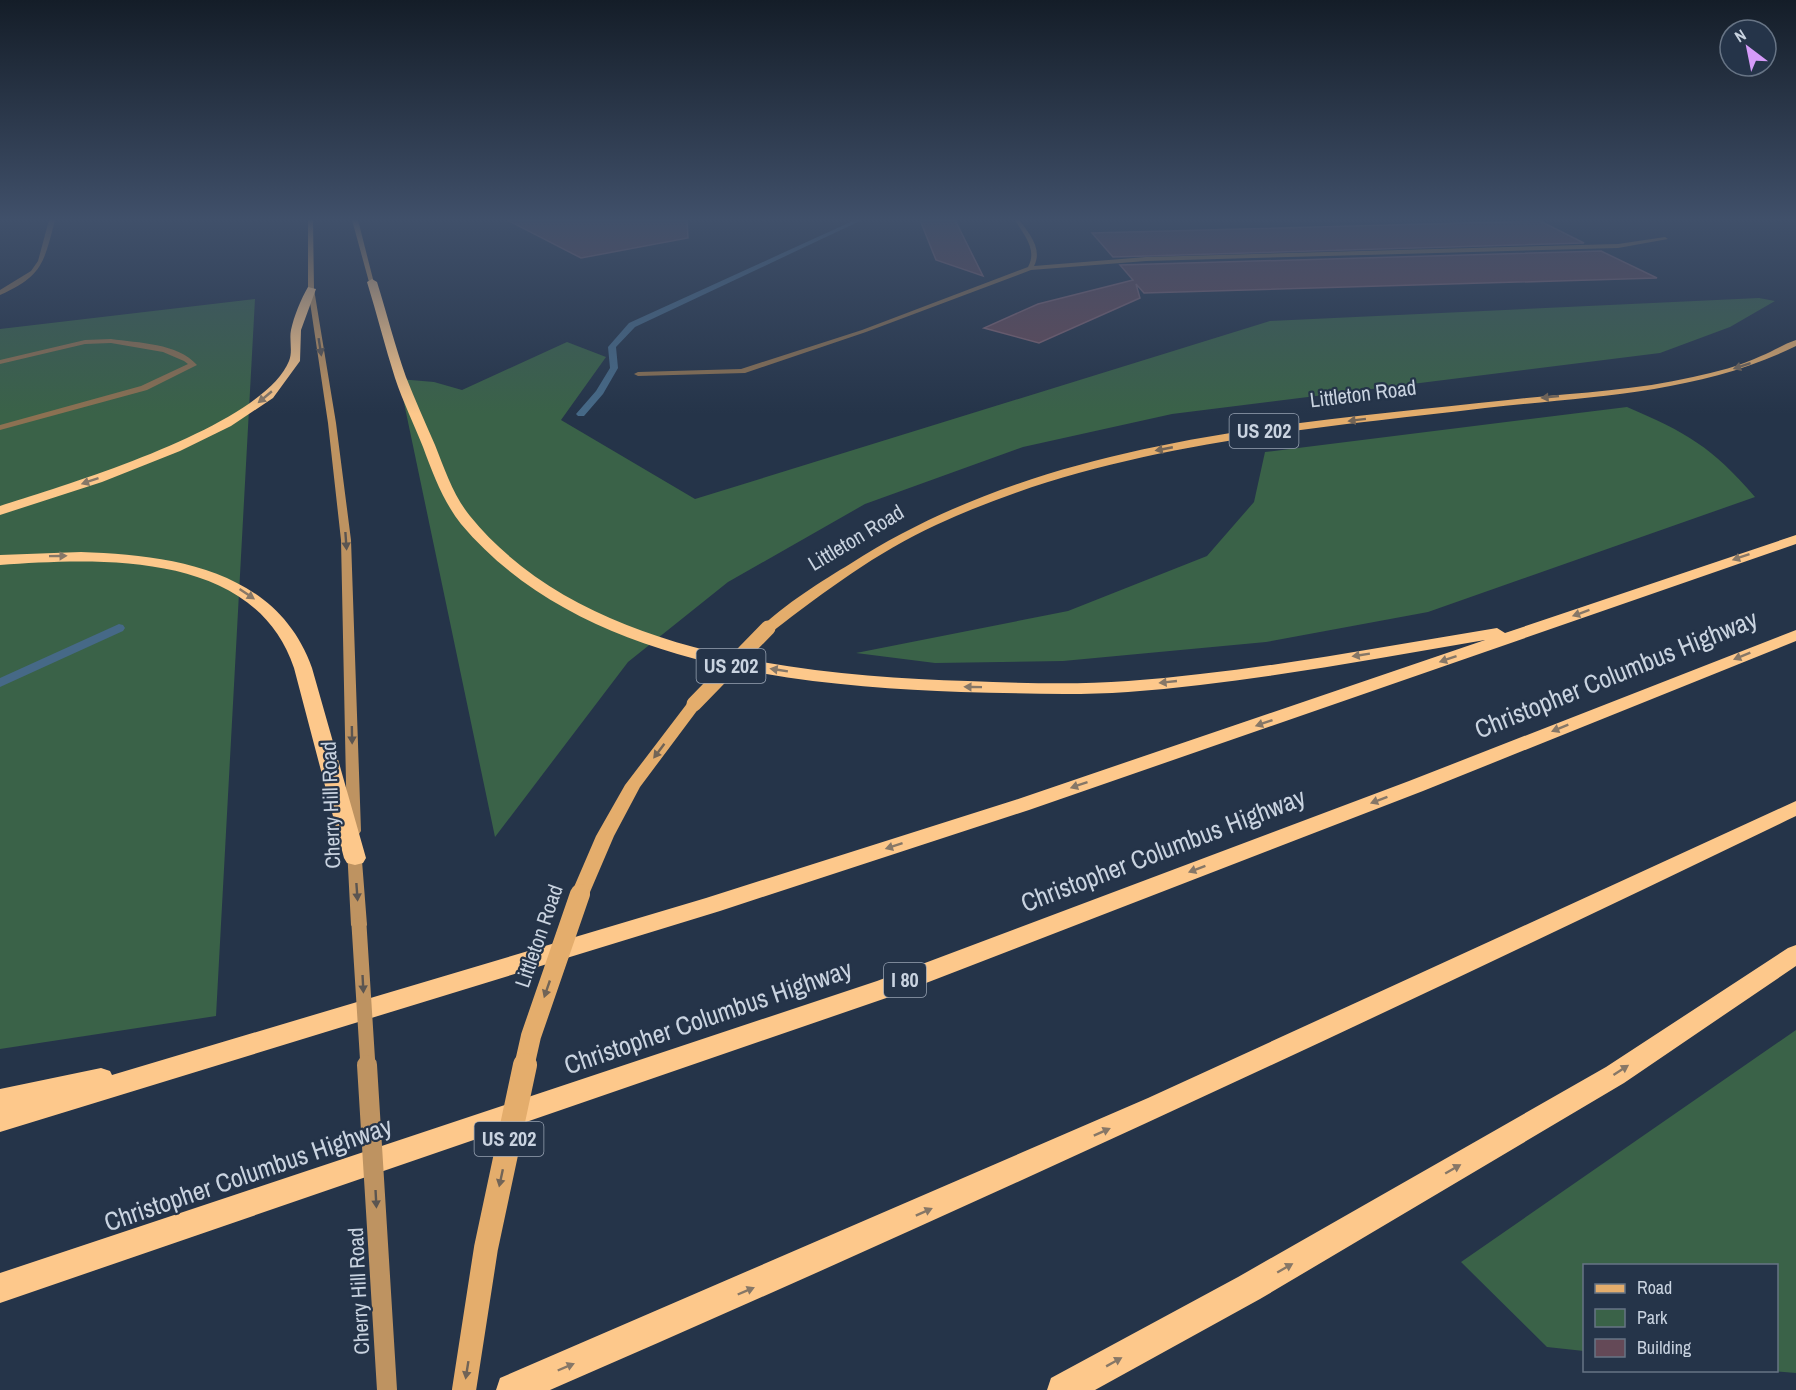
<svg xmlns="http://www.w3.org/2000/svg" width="1796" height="1390" viewBox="0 0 1796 1390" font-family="'Archivo Narrow',sans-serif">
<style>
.green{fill:#3a6248}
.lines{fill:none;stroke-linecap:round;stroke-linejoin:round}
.stream{fill:#466987;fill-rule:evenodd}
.building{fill:#644957;stroke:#7f6270;stroke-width:1.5}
.lane{fill:#8c7152;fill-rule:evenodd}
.street{fill:#8c7152;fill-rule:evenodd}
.secondary{fill:#be9361;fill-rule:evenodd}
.primary{fill:#e4ad6c;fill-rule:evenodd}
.highway{fill:#fdc88b;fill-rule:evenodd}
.secondary-bridge-far1{stroke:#be9361;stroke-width:15}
.secondary-bridge{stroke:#be9361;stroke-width:20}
.primary-bridge-far2{stroke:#e4ad6c;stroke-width:15}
.primary-bridge-far1{stroke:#e4ad6c;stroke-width:20}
.primary-bridge{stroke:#e4ad6c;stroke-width:24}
.oneway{fill:#5b5551}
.oneway2{fill:#716457}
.oneway3{fill:#867767}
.labels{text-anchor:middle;stroke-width:4.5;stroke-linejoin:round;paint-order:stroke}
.shield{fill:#253449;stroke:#98a3b3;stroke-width:1.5}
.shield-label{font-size:20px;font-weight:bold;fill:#c9d3e0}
.street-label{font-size:21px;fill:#c9d3e0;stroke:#253449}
.near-street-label{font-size:26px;fill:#c9d3e0;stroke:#253449}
</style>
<rect width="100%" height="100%" fill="#253449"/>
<path class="green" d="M 1759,298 L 1775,301 L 1730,327 L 1660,353 L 1172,414 L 1023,447 L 865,504 L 728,582 L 628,662 L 495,837 L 399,379 L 434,382 L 462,390 L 567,342 L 606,357 L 561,420 L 695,499 L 1270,321 Z
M 255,299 L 216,1016 L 0,1049 L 0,329 Z
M 1627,407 C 1687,433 1711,446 1755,497 L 1428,612 L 1266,642 L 1063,661 L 935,663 L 856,653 L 1068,611 L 1207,556 L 1254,502 L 1265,452 Z
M 1796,1030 L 1796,1373 L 1770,1371 L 1776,1370 L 1776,1266 L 1584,1266 L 1584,1351 L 1547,1347 L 1461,1262 Z"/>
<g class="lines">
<path class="stream" d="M 855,220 L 862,220 L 635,327 L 616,347 L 618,368 L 603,394 L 584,416 L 578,416 L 576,414 L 596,391 L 610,368 L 608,347 L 629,323 Z
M 119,624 L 123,625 L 125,628 L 123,631 L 0,687 L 0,678 Z"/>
</g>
<path class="building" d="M 507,220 L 687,220 L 688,238 L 581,258 Z
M 920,220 L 955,220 L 983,276 L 936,260 Z
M 1540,221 L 1584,243 L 1113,257 L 1092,233 Z
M 1601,251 L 1657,278 L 1144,293 L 1136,284 L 1140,298 L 1039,343 L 984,328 L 1038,304 L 1133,280 L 1120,265 Z"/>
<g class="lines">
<path class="lane" d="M 111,339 C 138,343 178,343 197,365 L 147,390 L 0,430 L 0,425 L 141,386 L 188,364 L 184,361 L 163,352 L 111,343 L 85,344 L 0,364 L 0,360 L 85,340 Z"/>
<path class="street" d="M 49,220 L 55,220 C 44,262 43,276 0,295 L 0,290 L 31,271 L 38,261 Z
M 1015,220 L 1019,220 C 1029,233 1043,249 1034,266 L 1146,257 L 1618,244 L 1665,237 L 1668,239 L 1618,248 L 1146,261 L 1031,270 L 866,332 L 745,373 L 638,376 L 634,374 L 638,372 L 741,369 L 862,330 L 1028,267 C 1038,249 1023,234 1015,220 Z"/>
<path class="secondary" d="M 308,220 L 313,220 L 314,289 L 336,423 L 351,540 L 361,831 L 359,834 L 349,834 L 347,831 L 341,540 L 328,423 L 308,289 Z
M 352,220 L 358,220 L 374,283 L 369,282 Z
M 354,843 L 359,845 L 361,848 L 367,925 L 364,929 L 359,931 L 354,929 L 351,925 L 347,848 L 349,845 Z"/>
<path class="primary" d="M 1796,340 L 1796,346 C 1698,394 1591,396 1485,408 C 1299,430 1108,445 936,525 C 877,552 824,592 773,631 L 763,631 L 761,628 C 779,608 825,579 850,564 C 1043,439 1286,424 1508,400 C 1570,393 1633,391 1693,377 C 1716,372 1740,366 1761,356 C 1773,351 1784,344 1796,340 Z
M 694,699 L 702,704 L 640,787 L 614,836 L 587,899 L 580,901 L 573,899 L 571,894 L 596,836 L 625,785 L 689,701 Z"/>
<path class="highway" d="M 372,279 L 377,282 C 387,314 395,346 406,377 C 415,400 425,422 435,445 C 445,470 453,495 470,516 C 582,654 803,676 968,681 C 1021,683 1075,685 1128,681 C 1252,672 1375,648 1497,628 L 1505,633 L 1796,535 L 1796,544 L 1029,810 L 720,911 L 0,1132 L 0,1089 L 101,1068 L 110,1071 L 112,1075 L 706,898 L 1015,800 L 1485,640 C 1367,660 1248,683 1128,692 C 1072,696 1016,693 961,692 C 792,686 578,663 461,524 C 443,501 433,474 423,447 C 414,424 403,402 395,378 C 385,347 377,314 367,282 Z
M 308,287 L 316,289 L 301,330 L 300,361 L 273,398 L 231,426 L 180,451 L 102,482 L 0,515 L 0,506 C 66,485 262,427 289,361 C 293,352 289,339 291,330 C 294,316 301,299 308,287 Z
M 81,552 C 171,555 277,569 312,668 L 366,858 L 363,863 L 355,865 L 347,863 L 344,858 L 294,668 C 255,550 100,558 0,565 L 0,555 Z
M 1796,630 L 1796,641 L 1423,791 L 895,995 L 0,1303 L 0,1273 L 877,981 L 1409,781 Z
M 1796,801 L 1796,816 C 1384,1015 970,1208 550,1390 L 496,1390 L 500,1378 L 1148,1098 Z
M 1796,945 L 1796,966 L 1624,1083 L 1260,1299 L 1095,1390 L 1047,1390 L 1051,1378 L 1238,1277 L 1606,1067 L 1788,948 Z"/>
<path class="secondary-bridge-far1" d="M 359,925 L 368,1067"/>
<path class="secondary-bridge" d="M 367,1065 L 387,1390"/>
<path class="primary-bridge-far2" d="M 694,704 L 768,628"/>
<path class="primary-bridge-far1" d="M 524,1067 L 531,1036 L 580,894"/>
<path class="primary-bridge" d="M 464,1390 L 486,1248 L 525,1065"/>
</g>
<defs><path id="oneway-solid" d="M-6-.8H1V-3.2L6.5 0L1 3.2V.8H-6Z" transform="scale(1.5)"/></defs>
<g class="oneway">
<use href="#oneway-solid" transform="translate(320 347) rotate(81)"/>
<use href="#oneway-solid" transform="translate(346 541) rotate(86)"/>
<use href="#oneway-solid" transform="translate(352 735) rotate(89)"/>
<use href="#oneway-solid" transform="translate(357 892) rotate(86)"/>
<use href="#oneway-solid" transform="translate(363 984) rotate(87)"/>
<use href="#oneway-solid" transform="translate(376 1199) rotate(87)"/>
</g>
<g class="oneway2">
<use href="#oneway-solid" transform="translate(1742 366) rotate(162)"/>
<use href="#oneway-solid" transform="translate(1550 397) rotate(174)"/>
<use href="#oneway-solid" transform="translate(1357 420) rotate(173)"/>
<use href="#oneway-solid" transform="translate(1164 449) rotate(169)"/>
<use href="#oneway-solid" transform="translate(659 751) rotate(127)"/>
<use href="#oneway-solid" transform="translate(547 989) rotate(109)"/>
<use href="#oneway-solid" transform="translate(501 1178) rotate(102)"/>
<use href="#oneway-solid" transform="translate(467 1370) rotate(99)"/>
</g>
<g class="oneway3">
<use href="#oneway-solid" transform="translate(265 397) rotate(140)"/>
<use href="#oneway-solid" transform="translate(90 481) rotate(161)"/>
<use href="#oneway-solid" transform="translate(58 556) rotate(-1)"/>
<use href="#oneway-solid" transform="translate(1741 557) rotate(161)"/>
<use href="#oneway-solid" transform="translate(247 594) rotate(34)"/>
<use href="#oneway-solid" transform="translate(1581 613) rotate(160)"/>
<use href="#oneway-solid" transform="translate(1361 655) rotate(171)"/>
<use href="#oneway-solid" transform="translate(1742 656) rotate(158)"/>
<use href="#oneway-solid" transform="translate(1448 659) rotate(161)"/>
<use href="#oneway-solid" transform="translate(779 670) rotate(-171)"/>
<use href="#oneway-solid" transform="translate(1168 682) rotate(174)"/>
<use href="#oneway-solid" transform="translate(973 687) rotate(-179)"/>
<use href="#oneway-solid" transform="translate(1264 723) rotate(161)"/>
<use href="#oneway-solid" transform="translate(1560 728) rotate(158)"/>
<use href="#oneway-solid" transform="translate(1079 785) rotate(161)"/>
<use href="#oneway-solid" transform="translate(1379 800) rotate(159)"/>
<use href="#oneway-solid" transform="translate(894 846) rotate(162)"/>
<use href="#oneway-solid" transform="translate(1197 869) rotate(159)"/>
<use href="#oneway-solid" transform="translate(1621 1070) rotate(-33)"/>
<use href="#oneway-solid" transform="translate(1102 1132) rotate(-24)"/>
<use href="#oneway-solid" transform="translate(1453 1169) rotate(-30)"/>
<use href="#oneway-solid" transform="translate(924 1212) rotate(-24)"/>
<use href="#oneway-solid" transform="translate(1285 1268) rotate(-30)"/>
<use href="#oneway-solid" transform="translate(746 1291) rotate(-23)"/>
<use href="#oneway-solid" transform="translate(1114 1362) rotate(-29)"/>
<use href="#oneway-solid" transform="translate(566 1367) rotate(-23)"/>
</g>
<linearGradient id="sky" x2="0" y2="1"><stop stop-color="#141d28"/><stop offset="0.53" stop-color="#40506a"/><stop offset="1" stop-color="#40506a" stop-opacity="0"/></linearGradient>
<rect width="1796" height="414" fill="url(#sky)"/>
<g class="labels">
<g class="shield">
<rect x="1229.5" y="414" width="69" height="34" rx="4.5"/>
<rect x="696.5" y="649" width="69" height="34" rx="4.5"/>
<rect x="884" y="963" width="42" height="34" rx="4.5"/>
<rect x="474.5" y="1122" width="69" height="34" rx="4.5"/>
</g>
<g class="shield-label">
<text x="1264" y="438">US 202</text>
<text x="731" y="673">US 202</text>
<text x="905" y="987">I 80</text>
<text x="509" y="1146">US 202</text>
</g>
<g class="street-label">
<text transform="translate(1363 394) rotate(-7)" y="7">Littleton Road</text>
<text transform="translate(856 538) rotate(-31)" y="7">Littleton Road</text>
<text transform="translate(331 805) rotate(-92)" y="7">Cherry Hill Road</text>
<text transform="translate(539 936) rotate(-71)" y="7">Littleton Road</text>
<text transform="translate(359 1291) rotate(-93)" y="7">Cherry Hill Road</text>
</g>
<g class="near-street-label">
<text transform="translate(1616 674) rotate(-22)" y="9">Christopher Columbus Highway</text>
<text transform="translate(1163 850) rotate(-21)" y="9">Christopher Columbus Highway</text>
<text transform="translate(708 1017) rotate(-19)" y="9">Christopher Columbus Highway</text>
<text transform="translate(248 1174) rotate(-19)" y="9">Christopher Columbus Highway</text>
</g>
</g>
<rect x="1583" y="1264" width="195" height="108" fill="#253449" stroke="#677485" stroke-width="1.5"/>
<rect x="1595" y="1284" width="30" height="9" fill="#e4ad6c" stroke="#677485" stroke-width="1.5"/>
<text x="1637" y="1294" font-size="18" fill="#c9d3e0">Road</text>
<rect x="1595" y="1309" width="30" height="18" fill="#3a6248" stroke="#677485" stroke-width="1.5"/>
<text x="1637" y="1324" font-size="18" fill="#c9d3e0">Park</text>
<rect x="1595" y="1339" width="30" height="18" fill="#644957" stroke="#677485" stroke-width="1.5"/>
<text x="1637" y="1354" font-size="18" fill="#c9d3e0">Building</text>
<g transform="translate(1748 48) rotate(328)"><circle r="28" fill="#253449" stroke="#677485" stroke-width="1.5"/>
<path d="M0-4.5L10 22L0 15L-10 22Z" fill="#d69bf9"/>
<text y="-9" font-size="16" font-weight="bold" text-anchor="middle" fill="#c9d3e0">N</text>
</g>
</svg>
